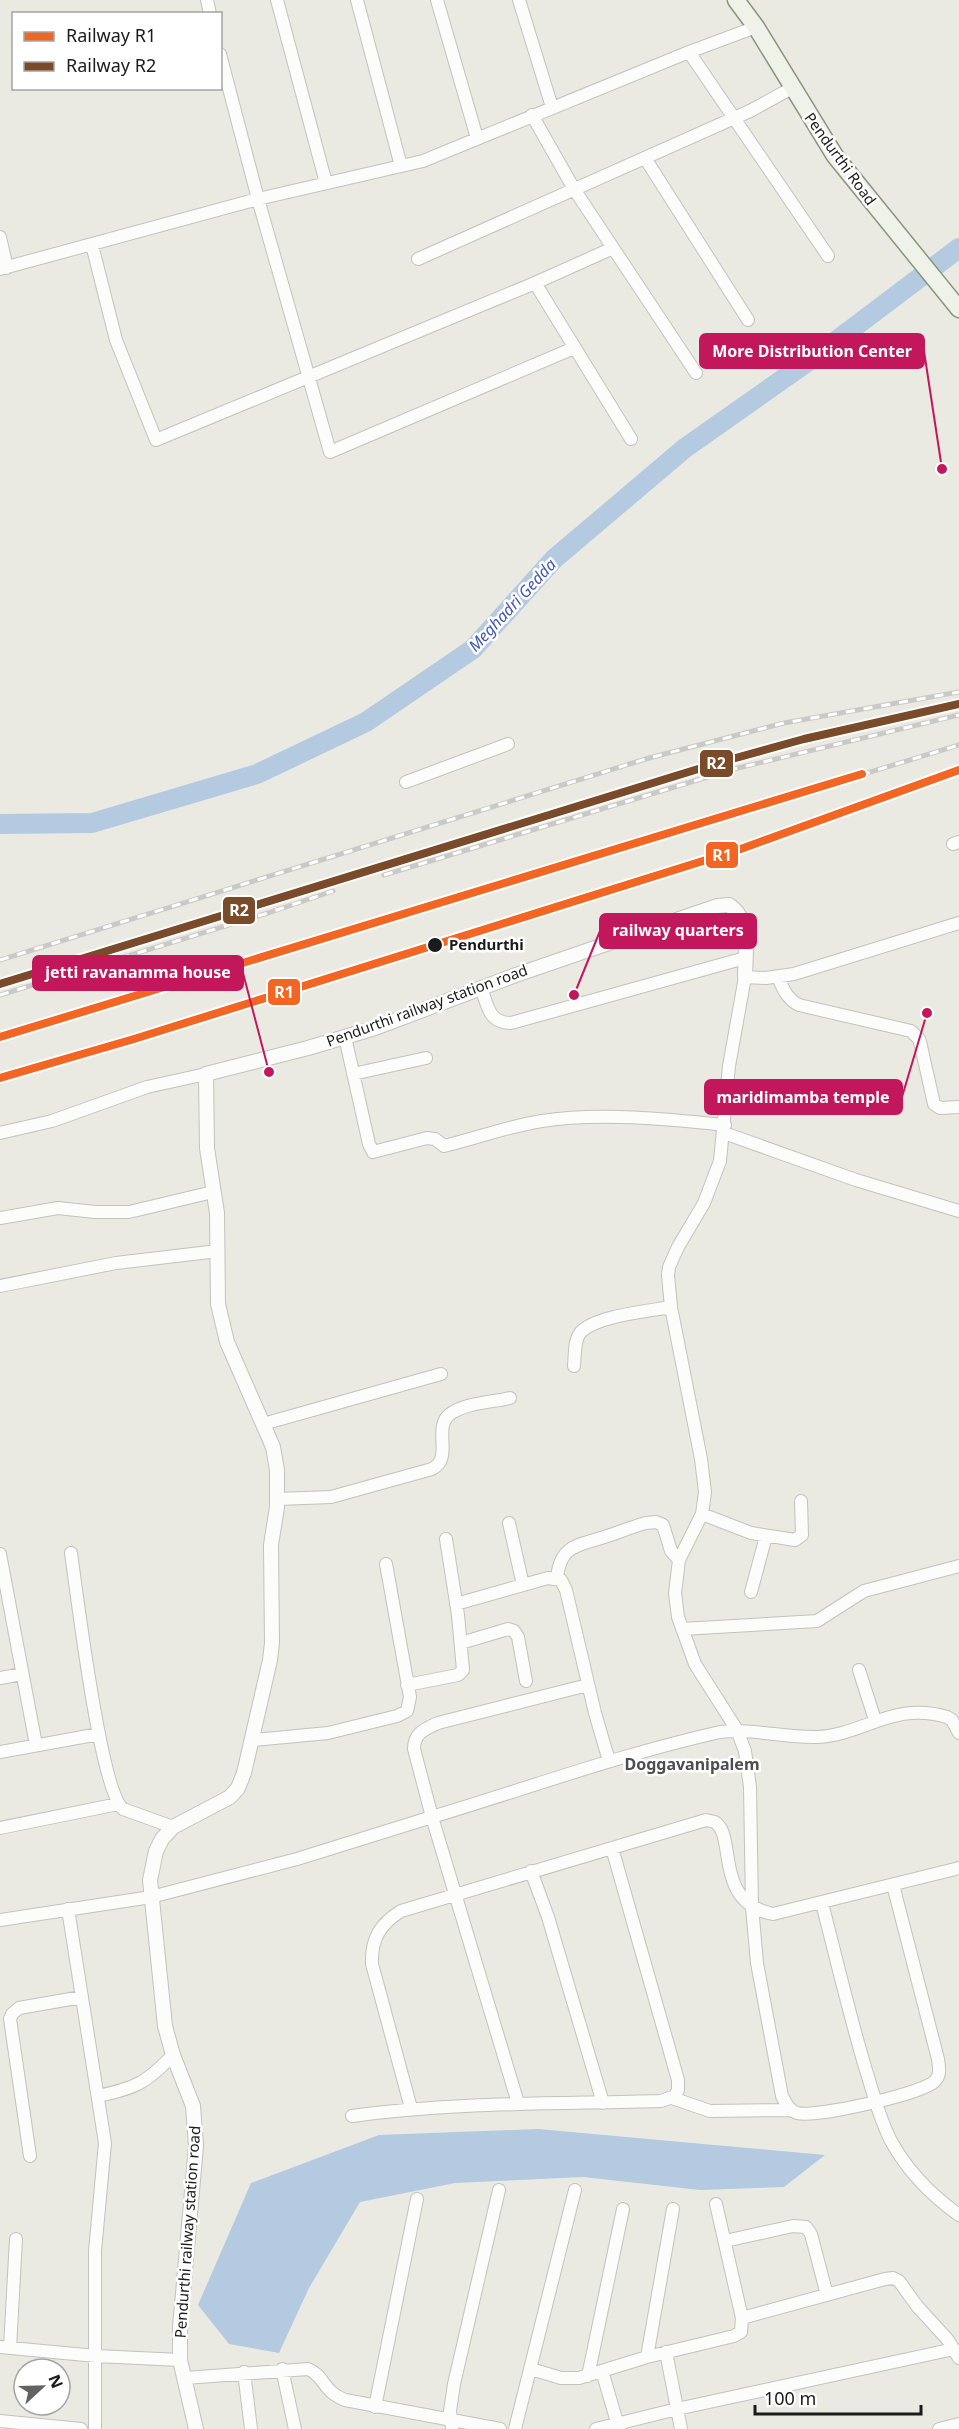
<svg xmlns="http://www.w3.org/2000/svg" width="959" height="2429" viewBox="0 0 959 2429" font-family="'Noto Sans',sans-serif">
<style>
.water{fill:#b3cae1}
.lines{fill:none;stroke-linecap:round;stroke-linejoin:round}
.river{stroke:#b3cae1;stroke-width:20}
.minor-casing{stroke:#c2c2bf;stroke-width:14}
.tertiary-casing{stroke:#c2c2bf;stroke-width:16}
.secondary-casing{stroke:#8b947b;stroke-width:19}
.minor{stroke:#fcfcfb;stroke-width:12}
.tertiary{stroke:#fcfcfb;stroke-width:14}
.secondary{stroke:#eff2e8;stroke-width:16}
.rail-casing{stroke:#c9c9c8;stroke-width:5}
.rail{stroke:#fff;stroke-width:3;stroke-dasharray:9;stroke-linecap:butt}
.rail-1-casing{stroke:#fff;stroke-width:12}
.rail-2-casing{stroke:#fff;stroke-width:12}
.rail-1{stroke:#f26522;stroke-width:8}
.rail-2{stroke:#7a4b2a;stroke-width:8}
.stop-dot{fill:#1b1b1b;stroke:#fff;stroke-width:2}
.labels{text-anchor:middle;stroke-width:5;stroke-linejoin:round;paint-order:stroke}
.street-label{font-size:15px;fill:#1b1b1b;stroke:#fff}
.stop-label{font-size:15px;font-weight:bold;fill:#1b1b1b;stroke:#fff;text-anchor:start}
.water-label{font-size:16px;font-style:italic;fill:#4157b2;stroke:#fff}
.neighbourhood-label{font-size:16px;font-weight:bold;fill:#4e4e4e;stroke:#fff}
.leader{fill:none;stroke:#c2185b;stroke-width:2}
.callout-dot{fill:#c2185b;stroke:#fff;stroke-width:2}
.callout{fill:#c2185b;stroke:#c2185b;stroke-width:2}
.callout-label{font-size:16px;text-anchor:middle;font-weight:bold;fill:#fff}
.line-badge{stroke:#fff;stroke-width:2}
.badge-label{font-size:16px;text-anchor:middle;font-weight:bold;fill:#fff}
</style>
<rect width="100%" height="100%" fill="#eaeae2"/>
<path class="water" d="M 538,2129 L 825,2155 L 784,2187 L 700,2190 L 583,2177 L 455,2183 L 360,2202 L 309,2288 L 279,2353 L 229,2344 L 198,2305 L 251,2183 L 379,2135 Z"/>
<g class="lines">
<path class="river" d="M 0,824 L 92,823 L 257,774 L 366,722 L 473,649 L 554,559 L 685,448 L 820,353 L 959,248"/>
<defs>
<path id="minor" d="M 207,0 L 210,14
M 277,0 L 326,183
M 357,0 L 401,166
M 437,0 L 477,138
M 519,0 L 552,107
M 689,52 L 828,256
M 220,54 L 258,199 L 330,452 L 574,348
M 532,115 L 574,189 L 696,373
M 645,158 L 748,320
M 0,237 L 7,268
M 92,245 L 116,340 L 156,440 L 535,283 L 613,248
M 418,259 L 750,111 L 792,88
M 0,269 L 258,199 L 423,161 L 689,52 L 756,27
M 535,283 L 631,439
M 406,782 L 508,744
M 953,844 L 959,842
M 778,977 C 783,989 787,999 799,1005 L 911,1031 L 919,1039 L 921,1046 L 934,1104 L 940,1108 L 959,1107
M 481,988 C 488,1005 488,1023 511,1023 L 745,958
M 345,1037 L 369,1144 L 373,1152 L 427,1138 L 435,1139 L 444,1146 C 477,1138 509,1126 542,1121 C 599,1112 667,1119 725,1125
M 353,1074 L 426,1058
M 0,1133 L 52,1121 L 147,1087 L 206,1074
M 724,1133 L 856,1180 L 959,1211
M 0,1218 L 58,1208 L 95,1212 L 129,1212 L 213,1192
M 0,1286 L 116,1263 L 218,1251
M 574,1366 C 575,1356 574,1341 580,1333 C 594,1316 649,1311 671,1307
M 263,1424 L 441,1374
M 277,1499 L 331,1497 L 432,1469 C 454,1458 432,1428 450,1414 C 465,1403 492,1402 510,1398
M 702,1514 L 751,1533 L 795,1540 L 802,1535 L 801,1501
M 509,1523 L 523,1585
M 71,1553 C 77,1594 100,1789 123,1809 L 173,1827
M 0,1554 L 36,1745
M 557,1578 C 560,1547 575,1546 601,1538 C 616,1534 630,1527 646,1523 L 656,1522 L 663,1525 L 671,1551 L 679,1560
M 751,1592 L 766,1536
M 456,1604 L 548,1578 L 561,1580 L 566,1590 L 595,1713 L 609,1761
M 682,1629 L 817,1621 L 864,1591 L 959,1566
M 461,1643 L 508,1629 L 514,1631 L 518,1637 L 526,1681
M 859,1670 L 875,1720
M 0,1678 L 22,1674
M 407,1685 L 458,1675 L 463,1670 L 458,1615 L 446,1539
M 588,1685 L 438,1723 C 425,1729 414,1733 414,1749 L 432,1817 C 528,1788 622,1754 720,1732 C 752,1728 784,1738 817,1737 C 864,1735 893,1701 947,1717 L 952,1720 L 959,1733
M 253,1740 L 328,1733 L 397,1716 L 407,1711 L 410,1697 L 386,1564
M 0,1752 L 99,1734
M 0,1828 L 118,1804
M 531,1871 L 548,1917 L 603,2103
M 893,1885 L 938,2059 C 939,2067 941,2075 935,2081 C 922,2094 815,2118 797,2113 C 789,2110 786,2104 782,2096 L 757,1963 L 752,1907 L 750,1787 L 745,1751 L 737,1730 L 695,1664 L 678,1617 L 675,1593 L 679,1560 L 702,1514 L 705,1492 L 701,1459 L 671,1307 L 668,1275 L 669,1267 L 678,1247 L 704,1203 L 720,1161 L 729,1066 L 745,977 L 766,978 L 794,974 L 959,923
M 822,1903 C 836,1958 849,2013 865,2067 C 873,2092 879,2118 891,2141 C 908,2172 931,2195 959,2215
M 68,1909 L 105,2143 L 95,2251 L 95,2429
M 0,1920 L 151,1897 L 297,1859 L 432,1817 L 518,2103
M 98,2096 C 136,2088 146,2083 173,2055
M 672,2098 L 710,2111 L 792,2110
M 411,2108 L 372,1964 C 371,1939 380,1924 401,1911 L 706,1820 L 715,1822 C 723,1828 724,1837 726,1847 C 731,1880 735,1906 773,1914 L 959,1868
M 352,2116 C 455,2102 558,2104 661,2101 L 675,2096 L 678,2090 L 678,2080 L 612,1848
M 30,2156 L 10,2019 L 12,2014 L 19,2008 L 82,1997
M 725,2241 L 793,2226 L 806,2227 L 811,2234 L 827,2295
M 742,2318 L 885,2279 L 893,2278 L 899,2281 L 917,2306 L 948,2340 L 959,2358
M 0,2347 L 96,2356 L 180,2360
M 10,2348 L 16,2239
M 666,2352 L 681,2429
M 647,2357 L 673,2209
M 282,2369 L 295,2429
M 531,2369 L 561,2378 L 579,2378 L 647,2357 L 734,2336 L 741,2332 L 742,2318 L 716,2204
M 602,2371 L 619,2429
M 244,2372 L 251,2429
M 588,2376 L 623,2209
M 185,2378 L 308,2369 C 324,2375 323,2392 345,2400 L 500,2429
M 375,2407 L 417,2199
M 0,2421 L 81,2429
M 452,2428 L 450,2411 L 454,2384 L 499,2190
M 515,2429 L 575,2190
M 596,2429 L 677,2409 L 954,2349
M 939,2429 L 959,2424"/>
<path id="tertiary" d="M 196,2429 L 180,2360 L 180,2327 L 196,2146 L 193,2106 L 173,2055 L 165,2026 L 150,1880 L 156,1851 L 162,1839 L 173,1827 L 230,1797 L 238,1788 L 244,1773 L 270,1660 L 272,1643 L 271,1545 L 277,1507 L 277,1470 L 273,1447 L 227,1342 L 218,1304 L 217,1213 L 207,1148 L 206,1074 L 308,1048 L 375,1028 L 516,975 L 717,906 L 729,905 C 752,920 745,954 745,977"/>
<path id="secondary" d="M 736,0 L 756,27 L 835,156 L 959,309"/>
</defs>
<use href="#minor" class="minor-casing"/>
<use href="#tertiary" class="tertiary-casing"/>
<use href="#secondary" class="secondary-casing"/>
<use href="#minor" class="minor"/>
<use href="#tertiary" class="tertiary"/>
<use href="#secondary" class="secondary"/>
<defs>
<path id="rail" d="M 384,875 L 734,769 L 959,715
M 0,960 L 649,758 L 784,723 L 959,692
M 0,984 L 721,762 L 804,739 L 959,704
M 0,995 L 268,913 L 333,891
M 0,1037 L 959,745
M 0,1078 L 134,1039 L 738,850 L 959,770"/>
</defs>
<use href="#rail" class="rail-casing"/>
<use href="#rail" class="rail"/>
<defs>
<path id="rail-1" d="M 0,1037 L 862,774
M 0,1078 L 134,1039 L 738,850 L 959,770"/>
<path id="rail-2" d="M 0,984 L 721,762 L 804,739 L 959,704"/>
</defs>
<use href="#rail-1" class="rail-1-casing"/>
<use href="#rail-2" class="rail-2-casing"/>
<use href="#rail-1" class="rail-1"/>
<use href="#rail-2" class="rail-2"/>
</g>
<circle class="stop-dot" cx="435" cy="945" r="8"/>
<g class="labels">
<g class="street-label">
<text transform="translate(840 159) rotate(54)" y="5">Pendurthi Road</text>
<text transform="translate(427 1006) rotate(-20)" y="5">Pendurthi railway station road</text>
<text transform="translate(188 2232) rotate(-86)" y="5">Pendurthi railway station road</text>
</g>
<g class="stop-label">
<text x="449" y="950">Pendurthi</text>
</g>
<g class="water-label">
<text transform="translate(512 605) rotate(-47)" y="6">Meghadri Gedda</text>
</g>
<g class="neighbourhood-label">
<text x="692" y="1770">Doggavanipalem</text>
</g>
</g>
<path class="leader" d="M942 469L924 351M574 995L600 931M269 1072L243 973M927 1013L902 1097"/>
<g class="callout-dot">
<circle cx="942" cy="469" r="6"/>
<circle cx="574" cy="995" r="6"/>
<circle cx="269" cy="1072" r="6"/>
<circle cx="927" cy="1013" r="6"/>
</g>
<g class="callout">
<rect x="700" y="334" width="224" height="34" rx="6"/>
<rect x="600" y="914" width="156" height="34" rx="6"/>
<rect x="33" y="956" width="210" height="34" rx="6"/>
<rect x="705" y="1080" width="197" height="34" rx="6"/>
</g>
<g class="callout-label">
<text x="812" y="357">More Distribution Center</text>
<text x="678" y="936">railway quarters</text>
<text x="138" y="978">jetti ravanamma house</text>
<text x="803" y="1103">maridimamba temple</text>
</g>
<g class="line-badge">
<rect x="699" y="749" width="35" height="29" rx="6" fill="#7a4b2a"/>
<rect x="705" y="841" width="34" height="28" rx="6" fill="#f26522"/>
<rect x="222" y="896" width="34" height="29" rx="6" fill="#7a4b2a"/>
<rect x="267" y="978" width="34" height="28" rx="6" fill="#f26522"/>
</g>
<g class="badge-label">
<text x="716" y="769">R2</text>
<text x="722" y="861">R1</text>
<text x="239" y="916">R2</text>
<text x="284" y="998">R1</text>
</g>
<rect x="12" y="12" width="210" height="78" fill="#ffffff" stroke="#a4a4a4" stroke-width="1.5"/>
<rect x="24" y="32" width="30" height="9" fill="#f26522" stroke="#a4a4a4" stroke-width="1.5"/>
<text x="66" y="42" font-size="18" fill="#1b1b1b">Railway R1</text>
<rect x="24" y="62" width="30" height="9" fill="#7a4b2a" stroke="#a4a4a4" stroke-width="1.5"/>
<text x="66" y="72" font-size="18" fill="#1b1b1b">Railway R2</text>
<g transform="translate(42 2387) rotate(68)"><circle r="28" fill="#ffffff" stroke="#a4a4a4" stroke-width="1.5"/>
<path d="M0-4.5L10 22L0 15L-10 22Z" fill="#636361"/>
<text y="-9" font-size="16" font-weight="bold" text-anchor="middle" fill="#1b1b1b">N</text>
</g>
<path d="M755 2405v9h166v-9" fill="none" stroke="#1b1b1b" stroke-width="3"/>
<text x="764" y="2405" font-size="18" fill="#1b1b1b" stroke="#ffffff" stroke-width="4.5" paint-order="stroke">100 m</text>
</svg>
